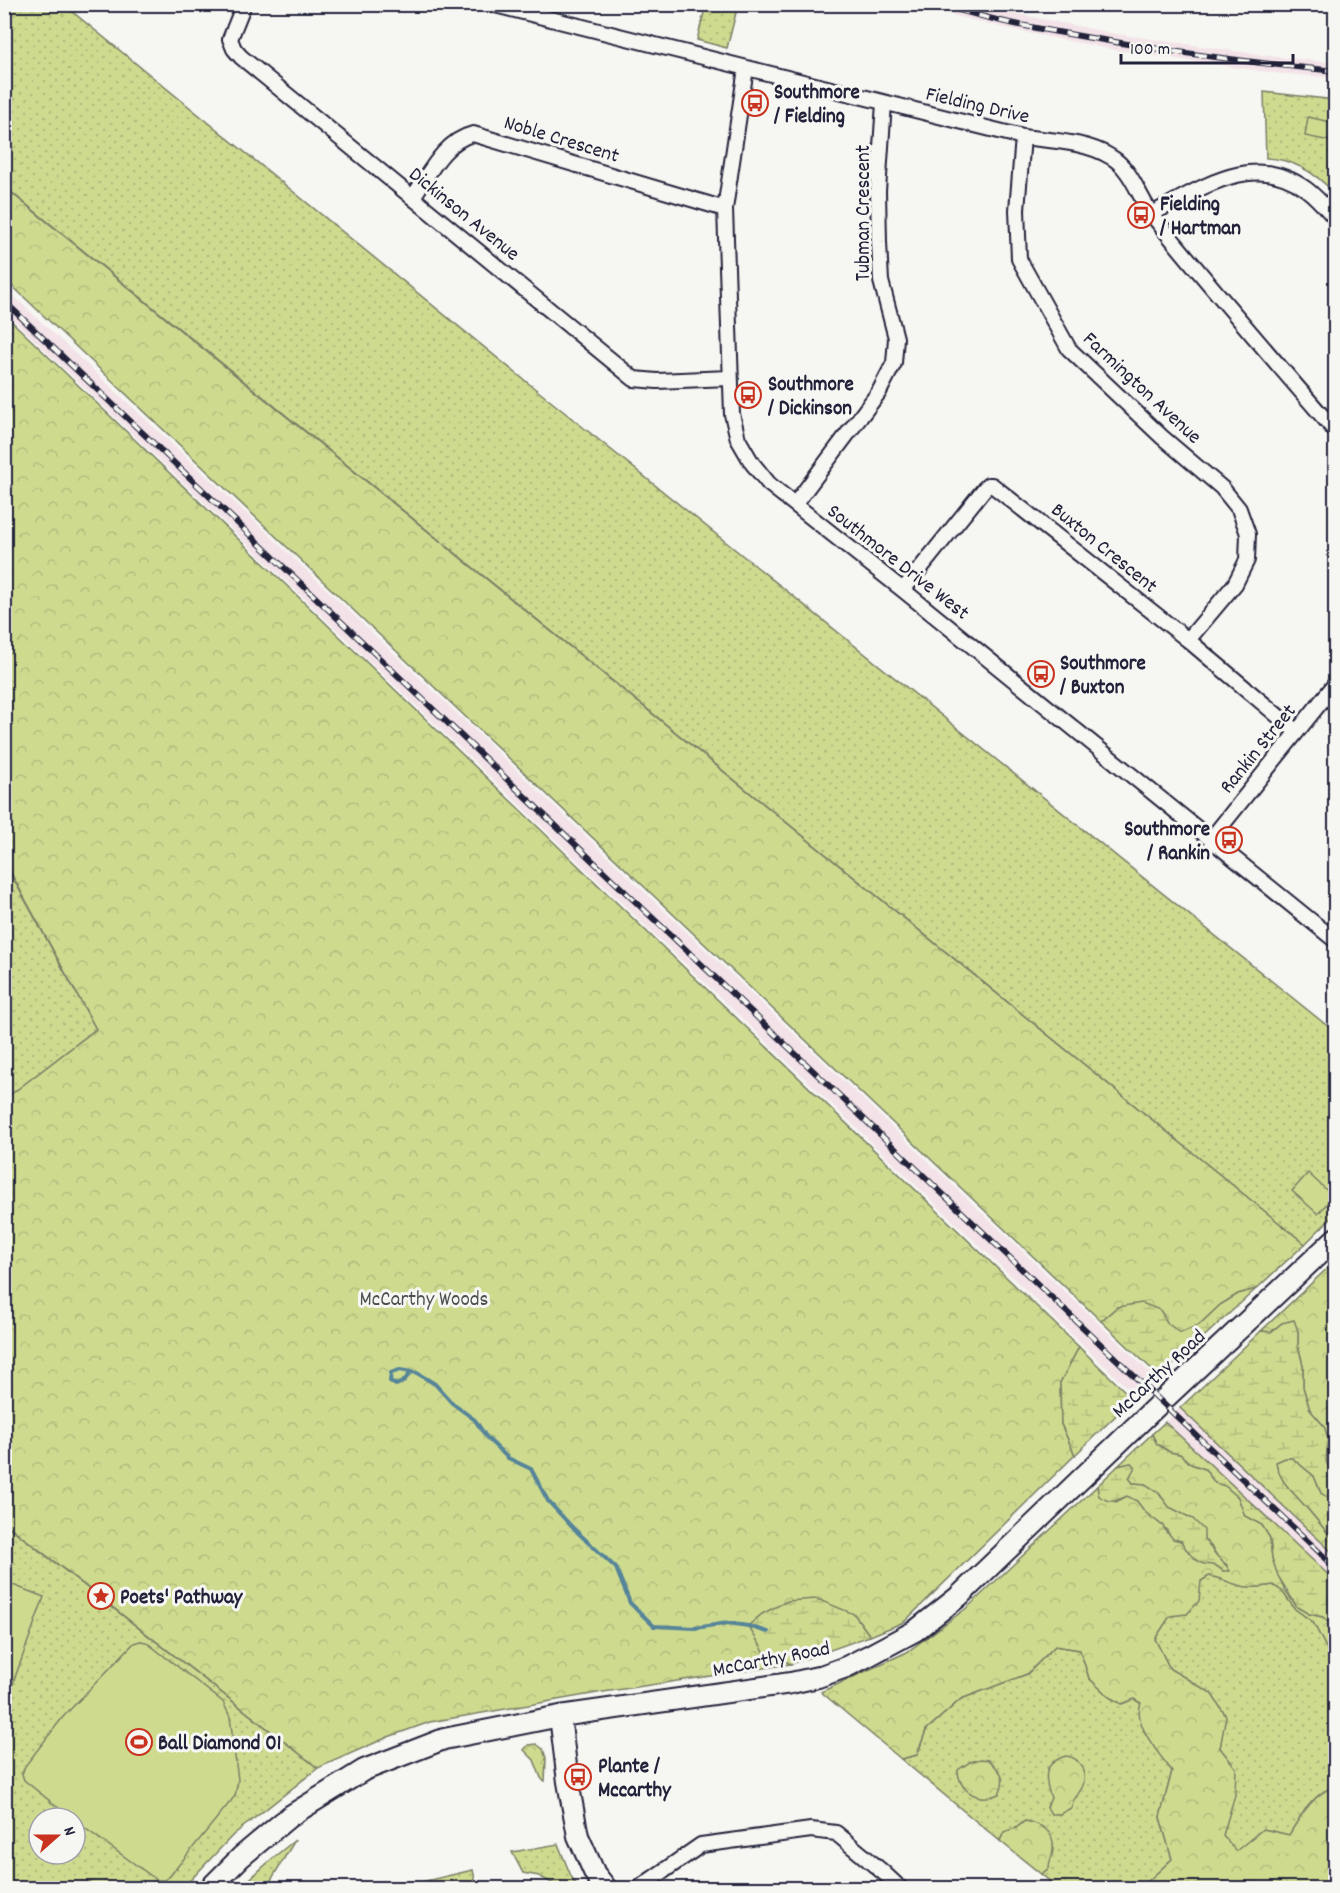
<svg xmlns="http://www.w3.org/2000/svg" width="1340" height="1893" viewBox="0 0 1340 1893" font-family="Dekko,sans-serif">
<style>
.built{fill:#f3e3e8}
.grass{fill:url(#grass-dots);stroke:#787e65;stroke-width:1.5;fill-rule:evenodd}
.forest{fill:url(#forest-crowns);stroke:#787e65;stroke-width:1.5}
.wetland{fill:url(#wetland-marsh);stroke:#787e65;stroke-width:1.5}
.garden{fill:#cedb8f;stroke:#787e65;stroke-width:1.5}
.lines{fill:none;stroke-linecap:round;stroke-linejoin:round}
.stream{stroke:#578499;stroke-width:4}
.street-casing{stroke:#22223b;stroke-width:18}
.secondary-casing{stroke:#22223b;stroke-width:24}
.street{stroke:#f6f6f2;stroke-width:14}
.secondary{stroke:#f6f6f2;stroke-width:20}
.rail-casing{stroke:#22223b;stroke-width:6}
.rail{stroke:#f6f6f2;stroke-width:4;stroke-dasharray:11;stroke-linecap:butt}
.labels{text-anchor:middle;stroke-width:6;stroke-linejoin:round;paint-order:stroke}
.poi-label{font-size:21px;font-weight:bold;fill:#22223b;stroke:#f6f6f2;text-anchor:start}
.street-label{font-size:21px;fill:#22223b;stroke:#f6f6f2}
.park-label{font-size:21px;fill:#4d5050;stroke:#f6f6f2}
</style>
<defs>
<pattern id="grass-dots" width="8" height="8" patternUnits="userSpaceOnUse" patternTransform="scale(1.5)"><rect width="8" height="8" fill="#cedb8f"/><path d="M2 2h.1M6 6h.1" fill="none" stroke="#b1bc7c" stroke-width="1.8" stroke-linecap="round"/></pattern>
<pattern id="forest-crowns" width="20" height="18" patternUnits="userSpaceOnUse" patternTransform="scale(1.5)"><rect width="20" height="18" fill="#cedb8f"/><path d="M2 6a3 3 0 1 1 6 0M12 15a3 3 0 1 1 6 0" fill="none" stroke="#b1bc7c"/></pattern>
<pattern id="wetland-marsh" width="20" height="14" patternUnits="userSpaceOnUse" patternTransform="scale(1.5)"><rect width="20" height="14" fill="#cedb8f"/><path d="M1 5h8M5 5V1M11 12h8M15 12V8" fill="none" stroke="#b1bc7c"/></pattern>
</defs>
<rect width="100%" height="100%" fill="#f6f6f2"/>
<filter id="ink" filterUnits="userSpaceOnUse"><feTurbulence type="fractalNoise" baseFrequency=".0167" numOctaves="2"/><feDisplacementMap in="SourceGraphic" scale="12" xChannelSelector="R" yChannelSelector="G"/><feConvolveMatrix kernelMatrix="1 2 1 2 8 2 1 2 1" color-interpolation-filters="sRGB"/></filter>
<g filter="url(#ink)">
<path class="built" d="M 909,5 L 974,5 L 1116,34 L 1277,57 L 1335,63 L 1335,78 L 1275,73 L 1115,50 L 1019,31 Z
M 4,287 L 260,526 L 1159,1381 L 1141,1401 L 5,312 Z
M 1180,1408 L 1335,1555 L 1335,1581 L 1165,1422 Z"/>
<path class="grass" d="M 4,5 L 64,5 L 533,387 L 1335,1032 L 1335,1214 L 1305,1244 L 5,187 Z
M 706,5 L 738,5 L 727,48 L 697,40 Z
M 1264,92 L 1335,100 L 1335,194 C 1317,174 1293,159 1266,158 Z
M 4,862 L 96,1029 L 5,1099 L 4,1099 Z
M 4,1523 L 318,1768 L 233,1835 L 183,1888 L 5,1888 ZM 39,1818 L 75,1818 L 75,1854 L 39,1854 Z
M 1209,1576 C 1236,1580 1242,1591 1273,1585 L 1282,1591 L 1295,1609 L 1313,1622 L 1335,1665 L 1335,1786 C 1313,1794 1301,1815 1289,1835 L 1263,1829 L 1236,1852 L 1223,1835 L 1228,1816 L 1220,1748 L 1225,1716 L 1211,1693 L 1170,1669 L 1155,1639 L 1170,1615 L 1187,1614 L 1201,1581 Z
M 1055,1646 L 1080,1650 L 1089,1678 L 1109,1697 L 1121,1704 L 1134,1699 L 1141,1704 L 1144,1731 L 1172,1771 L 1160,1817 L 1172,1859 L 1141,1888 L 1058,1888 L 1041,1874 L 1049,1868 L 1050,1858 L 1053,1848 L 1025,1821 L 1016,1828 L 1004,1832 L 1000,1841 L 901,1759 L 917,1755 L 926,1730 L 961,1699 L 1027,1674 Z
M 295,1840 L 271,1880 L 269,1888 L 240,1888 L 274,1857 Z
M 558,1844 L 571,1876 L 578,1888 L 561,1888 L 539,1876 L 523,1873 L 512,1852 Z
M 473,1870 L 476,1885 L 458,1888 L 421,1888 L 421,1882 Z"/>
<path class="forest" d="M 4,187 L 1305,1244 L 1256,1289 L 1238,1294 L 1220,1305 L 1199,1325 L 1180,1333 L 1168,1324 L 1160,1310 L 1117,1307 L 1101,1321 L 5,279 Z
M 4,314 L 1079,1347 L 1060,1383 L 1061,1424 L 1075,1455 L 904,1622 L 870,1636 L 854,1614 L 765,1653 L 791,1664 L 603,1692 L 430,1722 L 388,1737 L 318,1768 L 5,1523 L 5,1099 L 96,1029 L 5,862 Z
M 1335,1261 L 1335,1541 C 1324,1530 1315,1517 1304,1505 C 1291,1491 1279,1482 1276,1462 L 1285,1458 L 1292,1458 L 1314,1476 L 1321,1493 L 1331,1474 L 1326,1461 L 1328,1439 L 1324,1426 L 1310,1410 L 1303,1387 L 1303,1366 L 1298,1345 L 1298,1331 L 1282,1323 L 1271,1332 L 1261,1331 Z
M 1152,1434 L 1157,1444 L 1170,1452 L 1180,1454 L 1191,1464 L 1205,1469 L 1215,1483 L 1225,1485 L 1238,1497 L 1245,1516 L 1262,1525 L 1270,1538 L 1272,1558 L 1285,1591 L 1297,1607 L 1309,1614 L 1323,1617 L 1335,1629 L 1335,1665 L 1313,1622 L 1295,1609 L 1282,1591 L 1273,1585 C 1261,1587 1249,1589 1238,1585 C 1227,1582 1220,1578 1209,1576 L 1201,1581 L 1199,1601 L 1187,1614 L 1170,1616 L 1155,1639 L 1170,1669 L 1211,1693 L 1226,1716 L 1220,1748 L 1236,1768 L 1235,1795 L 1223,1835 L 1236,1851 L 1263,1829 L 1289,1835 C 1301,1815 1313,1794 1335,1786 L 1335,1888 L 1141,1888 L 1172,1859 L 1160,1817 L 1172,1771 C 1160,1755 1132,1724 1141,1703 L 1134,1699 L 1122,1704 L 1109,1697 L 1089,1678 L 1080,1650 L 1055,1646 L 1027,1674 L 961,1699 L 926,1730 L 917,1755 L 901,1759 L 821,1692 L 907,1652 L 968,1607 L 1097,1486 L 1099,1496 L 1116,1502 L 1127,1496 L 1137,1501 L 1145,1512 L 1163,1526 L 1166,1532 L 1181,1541 L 1186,1549 L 1215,1564 L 1223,1571 L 1227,1565 L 1218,1558 L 1213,1549 L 1204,1539 L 1193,1519 L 1169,1507 L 1158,1492 L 1145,1484 L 1133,1483 L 1129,1479 L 1131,1463 L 1118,1466 Z
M 536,1744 L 543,1749 L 546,1758 L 545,1781 L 541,1778 L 534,1760 L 524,1750 L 528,1745 Z
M 1066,1756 C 1082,1757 1089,1778 1080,1791 C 1075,1800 1074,1796 1071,1808 L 1060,1814 L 1051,1814 L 1047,1807 L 1051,1798 C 1044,1778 1042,1763 1066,1756 Z
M 981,1759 L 989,1760 C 1001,1772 1007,1776 999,1794 C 979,1803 959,1792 958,1770 L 970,1762 Z
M 1025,1821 C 1040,1824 1055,1830 1053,1849 C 1053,1855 1049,1861 1049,1868 L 1041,1874 L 1000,1841 L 1004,1832 L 1016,1828 Z"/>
<path class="wetland" d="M 1256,1289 L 1160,1377 L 1101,1321 L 1117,1307 L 1142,1303 L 1160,1310 L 1168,1324 L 1181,1333 L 1199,1325 L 1220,1305 L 1238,1294 Z
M 1294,1320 L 1298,1331 L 1298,1345 L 1303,1366 L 1303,1387 L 1310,1410 L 1324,1426 L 1328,1438 L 1326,1461 L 1331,1474 L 1334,1494 L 1330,1499 L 1321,1493 L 1314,1476 L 1292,1458 L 1285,1458 L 1276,1462 C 1279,1481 1292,1491 1304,1505 C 1315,1517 1324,1530 1335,1541 L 1335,1555 L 1180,1408 L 1261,1331 L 1271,1332 L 1282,1323 Z
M 1079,1347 L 1133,1399 L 1075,1455 L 1061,1424 L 1060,1383 Z
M 1165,1422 L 1335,1581 L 1335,1629 L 1323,1617 L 1309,1614 L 1297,1607 L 1278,1576 L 1272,1558 L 1270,1538 L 1262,1525 L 1245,1516 L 1238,1497 L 1225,1486 L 1215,1483 L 1205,1469 L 1191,1464 L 1180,1454 L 1170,1452 L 1157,1444 L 1152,1434 Z
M 1131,1463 L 1135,1467 L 1129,1478 L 1133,1483 L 1145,1484 L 1158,1492 L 1169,1507 L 1193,1519 L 1204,1530 L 1204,1539 C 1210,1545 1214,1554 1220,1559 C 1224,1564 1227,1565 1230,1571 L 1223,1571 C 1212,1561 1212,1567 1201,1563 C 1193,1559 1185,1548 1181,1541 L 1173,1539 L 1163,1526 L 1145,1512 L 1137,1501 L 1127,1496 C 1115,1502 1111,1504 1099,1496 L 1097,1486 L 1118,1466 Z
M 817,1599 L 854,1614 L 870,1636 L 791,1664 L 765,1653 L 748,1626 L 762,1614 L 787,1601 Z"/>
<path class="garden" d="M 1308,117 L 1335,123 L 1335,142 L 1305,136 Z
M 1308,1173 L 1333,1196 L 1318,1214 L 1292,1191 Z
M 5,1582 L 44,1597 L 5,1705 L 4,1582 Z
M 140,1641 L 146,1642 L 223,1702 L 230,1717 L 238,1780 L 235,1796 L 169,1877 L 164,1880 L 157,1880 L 75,1821 L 75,1818 L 71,1818 L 24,1780 L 22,1774 L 25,1766 L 63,1717 L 134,1643 Z"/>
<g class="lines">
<path class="stream" d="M 411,1372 L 403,1382 L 396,1385 L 390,1381 L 391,1373 L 400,1370 L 417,1373 L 435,1384 L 452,1403 L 475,1420 L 487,1438 L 508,1458 L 531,1469 L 548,1501 L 573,1528 L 616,1568 L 630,1603 L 654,1626 L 695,1628 L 728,1623 L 748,1626 L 768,1632"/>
<defs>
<path id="street" d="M 244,4 L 230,39 L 234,49 L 241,57 L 634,379 L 657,381 L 729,378
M 491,4 L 1023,137 C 1051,141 1086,141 1111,157 C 1132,169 1139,198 1153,216 C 1212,289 1274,360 1336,432
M 746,68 L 725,209 L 732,414 L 738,439 L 752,463 L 769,484 L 903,590 L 1336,941
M 1023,137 L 1017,210 L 1019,259 L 1069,349 L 1162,437 L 1222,488 L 1239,509 L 1248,534 L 1247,560 L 1235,584 L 1188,640
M 413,197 C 429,174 444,141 473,134 L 725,209
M 1151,214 C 1201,189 1253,150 1306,189 C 1317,197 1327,209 1336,219
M 795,504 L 879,392 L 894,363 L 896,338 L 881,281 L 879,242 L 878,191 L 884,103
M 903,590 L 985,488 L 988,485 L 992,485 L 1188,640 L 1297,732
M 1211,839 L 1336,683
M 639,1888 L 701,1845 L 811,1830 L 836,1833 L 884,1873 L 900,1888"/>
<path id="secondary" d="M 560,1716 L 568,1782 L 578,1836 L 595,1874 L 606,1888
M 210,1888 L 241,1857 L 290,1816 L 364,1770 L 444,1739 L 560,1716 L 791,1683 L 818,1677 L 846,1667 L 868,1656 L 915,1631 L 958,1597 L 1160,1403 L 1336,1238"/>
</defs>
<use href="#street" class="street-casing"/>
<use href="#secondary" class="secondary-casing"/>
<use href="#street" class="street"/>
<use href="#secondary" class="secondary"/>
<defs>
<path id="rail" d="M 936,4 C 964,11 992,20 1020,25 C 1124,45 1230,61 1336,71
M 4,301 L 1336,1568"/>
</defs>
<use href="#rail" class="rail-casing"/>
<use href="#rail" class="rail"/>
</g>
</g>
<defs>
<symbol id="bus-ring" viewBox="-11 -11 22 22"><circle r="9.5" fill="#f6f6f2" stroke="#c8321e" stroke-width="1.5"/><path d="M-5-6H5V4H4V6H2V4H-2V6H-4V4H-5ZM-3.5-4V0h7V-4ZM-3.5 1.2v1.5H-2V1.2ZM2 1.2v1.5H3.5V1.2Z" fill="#c8321e"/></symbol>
<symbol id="sight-ring" viewBox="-11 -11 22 22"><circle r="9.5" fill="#f6f6f2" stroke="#c8321e" stroke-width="1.5"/><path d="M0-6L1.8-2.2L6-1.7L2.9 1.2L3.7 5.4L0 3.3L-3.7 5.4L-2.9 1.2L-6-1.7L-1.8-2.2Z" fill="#c8321e"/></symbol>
<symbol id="stadium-ring" viewBox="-11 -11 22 22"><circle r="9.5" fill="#f6f6f2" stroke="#c8321e" stroke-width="1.5"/><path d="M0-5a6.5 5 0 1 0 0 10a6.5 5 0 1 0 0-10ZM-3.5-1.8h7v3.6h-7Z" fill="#c8321e"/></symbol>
</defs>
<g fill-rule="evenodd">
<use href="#bus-ring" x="740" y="88" width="30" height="30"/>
<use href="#bus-ring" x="1126" y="200" width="30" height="30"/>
<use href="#bus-ring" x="733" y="380" width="30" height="30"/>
<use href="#bus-ring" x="1026" y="659" width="30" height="30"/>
<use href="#bus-ring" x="1214" y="825" width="30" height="30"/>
<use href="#sight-ring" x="86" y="1581" width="30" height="30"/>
<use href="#stadium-ring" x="124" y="1727" width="30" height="30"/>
<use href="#bus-ring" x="563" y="1762" width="30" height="30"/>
</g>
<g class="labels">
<g class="poi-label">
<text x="774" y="98">Southmore<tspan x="774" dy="24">/ Fielding</tspan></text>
<text x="1160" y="210">Fielding<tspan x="1160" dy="24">/ Hartman</tspan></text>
<text x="768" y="390">Southmore<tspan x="768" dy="24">/ Dickinson</tspan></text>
<text x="1060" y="669">Southmore<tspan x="1060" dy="24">/ Buxton</tspan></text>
<text x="1210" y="835" text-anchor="end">Southmore<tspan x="1210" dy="24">/ Rankin</tspan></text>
<text x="120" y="1603">Poets' Pathway</text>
<text x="158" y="1749">Ball Diamond 01</text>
<text x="598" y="1772">Plante /<tspan x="598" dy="24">Mccarthy</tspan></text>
</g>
<g class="street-label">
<text transform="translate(978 104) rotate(13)" y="7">Fielding Drive</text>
<text transform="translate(562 138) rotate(17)" y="7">Noble Crescent</text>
<text transform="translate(465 213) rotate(39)" y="7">Dickinson Avenue</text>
<text transform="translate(862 213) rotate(-90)" y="7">Tubman Crescent</text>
<text transform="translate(1143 387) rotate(43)" y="7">Farmington Avenue</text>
<text transform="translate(1105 547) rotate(39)" y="7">Buxton Crescent</text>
<text transform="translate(899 561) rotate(38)" y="7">Southmore Drive West</text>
<text transform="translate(1257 748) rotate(-51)" y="7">Rankin Street</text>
<text transform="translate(1158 1373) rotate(-43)" y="7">McCarthy Road</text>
<text transform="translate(771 1658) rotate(-11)" y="7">McCarthy Road</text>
</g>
<g class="park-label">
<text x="424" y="1305">McCarthy Woods</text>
</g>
</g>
<rect width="1340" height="1893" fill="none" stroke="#f6f6f2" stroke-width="24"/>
<rect x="12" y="12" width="1316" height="1869" fill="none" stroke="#22223b" stroke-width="2" filter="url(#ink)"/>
<g transform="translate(57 1836) rotate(69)"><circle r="28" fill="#f6f6f2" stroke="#a1a1a9" stroke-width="1.5"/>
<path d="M0-4.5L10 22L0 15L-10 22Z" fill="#c8321e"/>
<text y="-9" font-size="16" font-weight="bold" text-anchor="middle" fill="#22223b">N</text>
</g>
<path d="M1121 54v9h172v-9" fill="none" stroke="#22223b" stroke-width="3"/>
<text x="1130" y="54" font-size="18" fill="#22223b" stroke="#f6f6f2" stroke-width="4.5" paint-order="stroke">100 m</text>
</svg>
